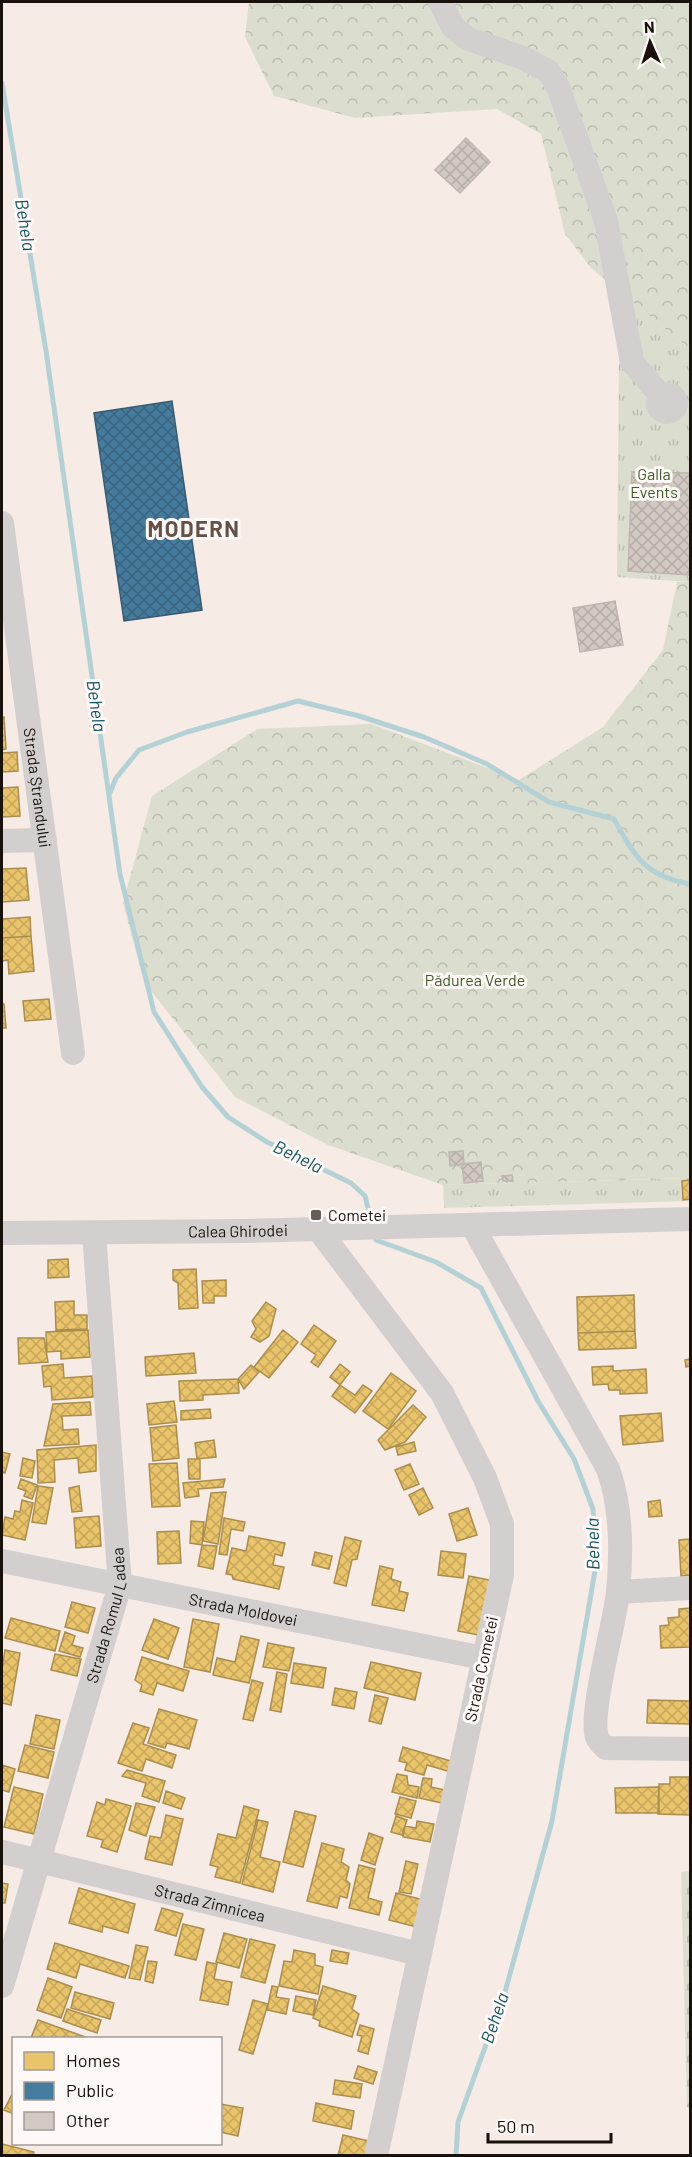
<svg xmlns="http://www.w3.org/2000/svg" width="692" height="2157" viewBox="0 0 692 2157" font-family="Barlow,sans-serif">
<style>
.grass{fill:url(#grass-tufts)}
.forest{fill:url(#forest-crowns)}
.cemetery{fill:url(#cemetery-stones)}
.homes{fill:url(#homes-cross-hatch);stroke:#ab8e4e;stroke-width:1.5}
.public{fill:url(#public-cross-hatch);stroke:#385b72;stroke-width:1.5}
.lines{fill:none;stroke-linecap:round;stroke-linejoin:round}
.stream{stroke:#b4d2d6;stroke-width:5}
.building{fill:url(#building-cross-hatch);stroke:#beb6b0;stroke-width:1.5}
.minor{stroke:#d2cfce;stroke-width:24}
.poi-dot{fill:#665d58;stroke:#fef9f7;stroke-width:2}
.labels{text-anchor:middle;stroke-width:6;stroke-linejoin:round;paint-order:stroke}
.park-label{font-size:16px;fill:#3e5b2b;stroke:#fef9f7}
.street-label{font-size:16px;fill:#19110c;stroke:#fef9f7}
.poi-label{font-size:16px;fill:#19110c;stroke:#fef9f7;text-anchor:start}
.water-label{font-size:18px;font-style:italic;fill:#145661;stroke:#fef9f7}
.district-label{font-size:22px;font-weight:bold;letter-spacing:1.5px;fill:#655147;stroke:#fef9f7}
</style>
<defs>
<pattern id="grass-tufts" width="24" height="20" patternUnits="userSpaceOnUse" patternTransform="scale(1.5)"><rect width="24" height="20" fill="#dbdecf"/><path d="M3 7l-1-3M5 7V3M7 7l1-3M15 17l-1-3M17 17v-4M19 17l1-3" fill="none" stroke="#bbbdb1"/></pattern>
<pattern id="forest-crowns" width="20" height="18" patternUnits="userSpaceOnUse" patternTransform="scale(1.5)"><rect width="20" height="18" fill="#dbdecf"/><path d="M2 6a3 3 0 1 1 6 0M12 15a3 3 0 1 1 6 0" fill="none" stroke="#bbbdb1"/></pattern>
<pattern id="cemetery-stones" width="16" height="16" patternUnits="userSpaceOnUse" patternTransform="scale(1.5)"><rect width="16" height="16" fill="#dbdecf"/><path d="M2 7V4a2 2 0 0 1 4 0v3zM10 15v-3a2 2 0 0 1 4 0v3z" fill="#bbbdb1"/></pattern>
<pattern id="homes-cross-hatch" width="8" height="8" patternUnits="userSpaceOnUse" patternTransform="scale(1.5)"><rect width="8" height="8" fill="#e9c46a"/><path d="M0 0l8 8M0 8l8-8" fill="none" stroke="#c7a75b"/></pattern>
<pattern id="public-cross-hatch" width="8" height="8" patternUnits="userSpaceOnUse" patternTransform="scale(1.5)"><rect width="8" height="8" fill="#457b9d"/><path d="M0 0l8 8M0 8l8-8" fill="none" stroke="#39637e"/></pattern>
<pattern id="building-cross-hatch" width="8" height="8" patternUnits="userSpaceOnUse" patternTransform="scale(1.5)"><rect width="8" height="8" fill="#d2c9c3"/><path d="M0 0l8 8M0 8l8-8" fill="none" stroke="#b4aca6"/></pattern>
</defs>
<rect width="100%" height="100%" fill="#f6ebe5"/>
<path class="grass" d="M 609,282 L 690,349 L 690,582 L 617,577 L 619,356 Z
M 690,1178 L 690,1201 L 444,1208 L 443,1185 Z"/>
<path class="forest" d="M 249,2 L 690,2 L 690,349 L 591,268 L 565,234 L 541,134 L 497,109 L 355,118 L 274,96 L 245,37 Z
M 677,582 L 690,582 L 690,1178 L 443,1185 L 328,1145 L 235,1097 L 144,982 L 123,903 L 152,796 L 257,729 L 371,724 L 519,780 L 603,727 L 663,650 Z"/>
<path class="cemetery" d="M 690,1871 L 690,2107 L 687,2107 L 681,1872 Z"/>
<path class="homes" d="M 4,717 L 6,749 L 2,750 L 2,718 Z
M 17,752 L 18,771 L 2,772 L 2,753 Z
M 18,787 L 20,816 L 2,817 L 2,788 Z
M 26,868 L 29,900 L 2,902 L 2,869 Z
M 30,917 L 31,936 L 2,938 L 2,919 Z
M 31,936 L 34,971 L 9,974 L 8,960 L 2,961 L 2,938 Z
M 49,999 L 51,1019 L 25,1021 L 23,1001 Z
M 2,1004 L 4,1004 L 6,1028 L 2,1028 Z
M 690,1180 L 690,1199 L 683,1200 L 682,1181 Z
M 68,1259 L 69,1277 L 48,1278 L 48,1260 Z
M 196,1269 L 198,1308 L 179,1309 L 178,1283 L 173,1280 L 173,1270 Z
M 226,1280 L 226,1296 L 214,1296 L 214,1303 L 203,1303 L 202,1281 Z
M 634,1295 L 635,1331 L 578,1333 L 577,1297 Z
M 74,1301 L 74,1315 L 87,1315 L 87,1329 L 56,1330 L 55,1302 Z
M 266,1302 L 276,1309 L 269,1336 L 260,1342 L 251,1337 L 256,1329 L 252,1321 Z
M 314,1325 L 336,1341 L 318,1367 L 311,1362 L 316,1355 L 301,1344 Z
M 88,1330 L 90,1357 L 61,1359 L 61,1351 L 47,1352 L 46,1332 Z
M 283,1330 L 298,1342 L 269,1378 L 254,1367 Z
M 635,1331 L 636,1348 L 579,1350 L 578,1333 Z
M 18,1338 L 44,1338 L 48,1362 L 19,1364 Z
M 194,1353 L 196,1373 L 146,1376 L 145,1357 Z
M 690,1359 L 690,1366 L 686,1367 L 685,1360 Z
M 63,1364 L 64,1378 L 92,1376 L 93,1397 L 52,1400 L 51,1386 L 44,1387 L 42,1366 Z
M 340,1364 L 350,1372 L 340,1385 L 330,1377 Z
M 251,1365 L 259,1372 L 244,1389 L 238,1379 Z
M 613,1366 L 613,1371 L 646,1369 L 647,1393 L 620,1394 L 620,1390 L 609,1390 L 608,1384 L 593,1385 L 592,1367 Z
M 391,1373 L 416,1391 L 388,1429 L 363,1411 Z
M 238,1379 L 239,1393 L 203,1395 L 203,1400 L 180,1401 L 179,1381 Z
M 340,1385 L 355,1395 L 363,1385 L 372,1391 L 355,1413 L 332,1396 Z
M 174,1401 L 177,1422 L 149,1425 L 147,1404 Z
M 90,1402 L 91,1415 L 62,1416 L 63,1430 L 78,1429 L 79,1444 L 44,1446 L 53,1404 Z
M 413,1405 L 426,1417 L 405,1442 L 385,1450 L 378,1440 Z
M 210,1409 L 211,1418 L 181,1420 L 181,1411 Z
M 661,1413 L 663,1441 L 623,1445 L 620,1416 Z
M 176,1425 L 179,1458 L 153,1461 L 150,1428 Z
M 214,1440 L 216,1457 L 197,1459 L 195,1443 Z
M 414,1442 L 416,1451 L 398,1455 L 396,1447 Z
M 96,1445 L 96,1471 L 79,1473 L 78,1458 L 54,1460 L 55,1482 L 38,1483 L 37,1450 Z
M 2,1452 L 10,1454 L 5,1473 L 2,1472 Z
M 23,1458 L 35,1461 L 32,1478 L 20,1476 Z
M 188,1459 L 200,1459 L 200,1479 L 189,1479 Z
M 177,1463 L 180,1506 L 152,1507 L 149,1464 Z
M 410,1464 L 419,1484 L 404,1490 L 395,1470 Z
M 21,1479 L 37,1485 L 32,1499 L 24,1496 L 26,1491 L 18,1488 Z
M 225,1479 L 223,1487 L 198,1489 L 199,1496 L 185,1498 L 183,1483 Z
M 38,1486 L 53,1488 L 46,1524 L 32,1522 Z
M 79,1486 L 82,1511 L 72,1512 L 69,1488 Z
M 423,1488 L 433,1508 L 419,1515 L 409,1495 Z
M 226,1492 L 218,1544 L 203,1541 L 211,1493 Z
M 22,1500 L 33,1503 L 25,1540 L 2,1535 L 5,1517 L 13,1519 L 15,1511 L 20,1512 Z
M 660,1500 L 662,1516 L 649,1517 L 648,1502 Z
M 468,1508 L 477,1535 L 457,1541 L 449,1514 Z
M 99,1516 L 101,1546 L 76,1548 L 74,1518 Z
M 224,1518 L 245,1522 L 243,1531 L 231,1529 L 227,1555 L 219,1554 Z
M 191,1521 L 204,1522 L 202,1545 L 190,1543 Z
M 179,1531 L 181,1563 L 158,1564 L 157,1532 Z
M 249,1536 L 285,1543 L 282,1556 L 275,1554 L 273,1565 L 284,1567 L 279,1589 L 233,1579 L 232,1575 L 226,1574 L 232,1548 L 246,1551 Z
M 345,1537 L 361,1541 L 357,1559 L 352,1560 L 346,1586 L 334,1583 Z
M 690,1539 L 690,1575 L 681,1576 L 679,1540 Z
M 202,1545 L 217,1546 L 213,1569 L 198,1566 Z
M 441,1551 L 466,1554 L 463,1578 L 438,1575 Z
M 315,1552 L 332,1556 L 329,1569 L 312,1565 Z
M 380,1566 L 393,1569 L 391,1579 L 401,1582 L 399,1591 L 408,1593 L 404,1611 L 372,1605 Z
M 469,1576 L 495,1581 L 484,1636 L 458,1631 Z
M 72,1602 L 95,1608 L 88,1633 L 65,1627 Z
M 690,1608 L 690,1647 L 661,1648 L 660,1626 L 669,1625 L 668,1618 L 679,1617 L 679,1609 Z
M 11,1618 L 60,1631 L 55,1651 L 5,1638 Z
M 154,1619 L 179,1628 L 168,1659 L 142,1650 Z
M 193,1619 L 219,1624 L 210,1672 L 184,1667 Z
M 65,1632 L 75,1636 L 72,1645 L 83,1648 L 80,1657 L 59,1651 Z
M 241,1636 L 259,1640 L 249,1683 L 213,1675 L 217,1658 L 235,1662 Z
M 268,1643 L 294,1648 L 289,1671 L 263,1667 Z
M 5,1650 L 20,1653 L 11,1705 L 2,1703 L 2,1669 Z
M 55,1654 L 81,1659 L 77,1676 L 51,1670 Z
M 142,1657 L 189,1671 L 183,1691 L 157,1683 L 153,1695 L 140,1691 L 142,1685 L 135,1680 Z
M 371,1662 L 421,1673 L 415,1700 L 364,1688 Z
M 294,1663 L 326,1668 L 323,1688 L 291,1683 Z
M 277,1672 L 287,1674 L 281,1712 L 270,1710 Z
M 252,1680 L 263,1683 L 253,1721 L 243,1719 Z
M 335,1688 L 357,1692 L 354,1709 L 332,1705 Z
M 375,1695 L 388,1698 L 381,1724 L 369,1721 Z
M 648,1700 L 690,1701 L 690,1724 L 647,1723 Z
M 159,1709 L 197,1720 L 189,1749 L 167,1743 L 165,1748 L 148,1743 Z
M 36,1715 L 60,1720 L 54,1749 L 30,1744 Z
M 133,1723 L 149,1728 L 143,1744 L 176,1755 L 172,1768 L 146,1759 L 142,1771 L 118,1763 Z
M 25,1745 L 54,1752 L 48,1778 L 18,1771 Z
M 403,1747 L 454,1762 L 451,1772 L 427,1765 L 424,1775 L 405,1770 L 407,1763 L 399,1761 Z
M 2,1765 L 15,1769 L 9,1792 L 2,1790 Z
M 127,1770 L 165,1781 L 159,1802 L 142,1796 L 146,1783 L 122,1776 Z
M 397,1774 L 407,1776 L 408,1785 L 419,1787 L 417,1798 L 392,1792 Z
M 670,1777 L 689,1777 L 690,1815 L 658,1814 L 659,1784 L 670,1784 Z
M 423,1778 L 432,1779 L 431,1787 L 445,1790 L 442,1803 L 419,1798 Z
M 14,1787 L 43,1794 L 34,1834 L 4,1827 Z
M 659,1787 L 659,1813 L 616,1813 L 615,1788 Z
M 166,1791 L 185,1798 L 181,1809 L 163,1803 Z
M 400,1797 L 416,1801 L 411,1818 L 395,1814 Z
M 106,1799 L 131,1806 L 117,1852 L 101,1847 L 103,1840 L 87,1836 L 97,1802 L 105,1805 Z
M 136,1803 L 155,1807 L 146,1836 L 129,1830 Z
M 244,1806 L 259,1810 L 240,1883 L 215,1877 L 218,1867 L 210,1865 L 218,1834 L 236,1838 Z
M 295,1811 L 316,1816 L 303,1867 L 283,1862 Z
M 166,1815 L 183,1819 L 172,1865 L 145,1859 L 150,1836 L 161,1838 Z
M 396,1816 L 407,1820 L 402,1835 L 391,1832 Z
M 258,1820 L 268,1822 L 260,1857 L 280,1862 L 273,1892 L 242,1884 Z
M 417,1821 L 434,1824 L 430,1842 L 403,1837 L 405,1826 L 416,1828 Z
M 369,1833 L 383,1838 L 375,1865 L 361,1860 Z
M 322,1843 L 344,1849 L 341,1862 L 349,1867 L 346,1880 L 350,1884 L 347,1898 L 340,1896 L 337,1908 L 307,1901 Z
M 406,1861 L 418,1864 L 411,1894 L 399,1892 Z
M 359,1865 L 375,1869 L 368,1898 L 382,1902 L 379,1915 L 349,1908 Z
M 2,1883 L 8,1884 L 5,1903 L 2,1903 Z
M 79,1888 L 135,1904 L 128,1933 L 103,1926 L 102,1932 L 69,1923 Z
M 396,1893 L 424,1900 L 417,1927 L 389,1920 Z
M 162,1908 L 183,1914 L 176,1936 L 155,1930 Z
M 183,1924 L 204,1929 L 196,1960 L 175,1955 Z
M 224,1933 L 247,1939 L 239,1968 L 216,1962 Z
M 250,1939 L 275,1945 L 265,1983 L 241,1977 Z
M 55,1943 L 129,1966 L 125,1978 L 80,1964 L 76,1978 L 47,1969 Z
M 136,1945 L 148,1947 L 140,1980 L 129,1978 Z
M 294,1950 L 315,1954 L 315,1965 L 323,1967 L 318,1994 L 279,1986 L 284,1961 L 292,1962 Z
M 332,1950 L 349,1953 L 347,1964 L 330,1961 Z
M 148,1961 L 157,1962 L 153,1983 L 145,1981 Z
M 207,1962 L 217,1964 L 214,1979 L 232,1982 L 228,2005 L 200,2000 Z
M 48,1978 L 72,1987 L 61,2018 L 37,2010 Z
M 272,1986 L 278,1987 L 276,1997 L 289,1999 L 286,2014 L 267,2010 Z
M 323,1986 L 356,1996 L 352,2009 L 359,2014 L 352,2037 L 319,2026 L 320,2021 L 313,2018 Z
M 75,1992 L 114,2003 L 110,2019 L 71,2008 Z
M 296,1996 L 316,2000 L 313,2015 L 293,2011 Z
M 253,2000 L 268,2004 L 253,2054 L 239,2050 Z
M 67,2009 L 101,2020 L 97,2033 L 63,2021 Z
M 38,2020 L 88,2038 L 31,2038 Z
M 360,2025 L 374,2029 L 368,2054 L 358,2051 L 362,2036 L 357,2035 Z
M 358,2066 L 377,2072 L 373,2084 L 354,2078 Z
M 335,2080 L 362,2084 L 360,2098 L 333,2094 Z
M 14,2090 L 14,2114 L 4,2110 Z
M 316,2103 L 354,2111 L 351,2129 L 313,2121 Z
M 220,2104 L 243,2108 L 238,2136 L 220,2132 Z
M 343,2135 L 369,2141 L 365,2156 L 338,2156 Z
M 2,2144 L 34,2152 L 33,2156 L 2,2156 Z"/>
<path class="public" d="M 172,401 L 202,610 L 124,621 L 94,413 Z"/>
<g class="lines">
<path class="stream" d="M 2,83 L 46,351 L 120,874 L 154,1012 L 202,1087 L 228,1117 L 267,1142 L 351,1183 L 365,1196 L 371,1221
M 109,795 L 116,778 L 139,750 L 187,732 L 298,701 L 359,716 L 424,737 L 487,764 L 549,802 L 614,819 C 635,857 645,876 690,884
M 374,1233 L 376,1240 L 436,1262 L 481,1288 L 538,1401 L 574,1459 L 593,1509 L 597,1559 L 552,1821 L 505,1992 L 458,2122 L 456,2156"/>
</g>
<path class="building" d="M 466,138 L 490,162 L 460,193 L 435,170 Z
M 632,472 L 690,473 L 690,575 L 628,571 Z
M 615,601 L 623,645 L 580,652 L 573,608 Z
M 463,1151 L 464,1164 L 450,1166 L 449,1152 Z
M 481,1162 L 483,1181 L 464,1183 L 462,1164 Z
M 512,1175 L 513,1181 L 503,1181 L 502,1176 Z"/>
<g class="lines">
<g class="minor">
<path d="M 440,2 L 453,27 L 468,39 L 521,57 L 548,71 L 558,87 L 606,221 L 632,362 L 661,396"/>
<circle cx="667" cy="403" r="9"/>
<path id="s1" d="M 2,523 L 73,1053"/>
<path d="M 2,841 L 45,840"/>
<path d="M 472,1225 L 608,1469 C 622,1508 622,1551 618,1592 C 615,1623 589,1713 597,1737 C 598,1741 603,1745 606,1748 L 690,1749"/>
<path d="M 318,1229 L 442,1393 L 485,1478 L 502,1524 L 502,1575 L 376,2156"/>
<path id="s2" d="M 2,1233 L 246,1231 L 690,1219"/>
<path id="s3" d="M 2,1561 L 483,1658"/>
<path d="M 618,1592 L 690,1588"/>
<path id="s4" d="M 2,1852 L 419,1954"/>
<path id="s5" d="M 2,1986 L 120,1585 L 94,1234"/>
</g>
</g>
<rect class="poi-dot" x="310" y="1209" width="12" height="12" rx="3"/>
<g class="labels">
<g class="park-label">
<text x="654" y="480">Galla<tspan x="654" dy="18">Events</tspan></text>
<text x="475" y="986">Pădurea Verde</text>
</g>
<g class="street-label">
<text dy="6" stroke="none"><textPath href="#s1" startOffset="267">Strada Ștrandului</textPath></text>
<text dy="6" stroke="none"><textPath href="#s2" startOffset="236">Calea Ghirodei</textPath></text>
<text dy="6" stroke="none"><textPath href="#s3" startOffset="246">Strada Moldovei</textPath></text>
<text dy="6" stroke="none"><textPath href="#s5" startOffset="386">Strada Romul Ladea</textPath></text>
<text transform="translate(481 1669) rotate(-78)" y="6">Strada Cometei</text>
<text dy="6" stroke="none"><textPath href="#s4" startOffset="214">Strada Zimnicea</textPath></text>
</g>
<g class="poi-label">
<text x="328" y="1221">Cometei</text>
</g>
<g class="water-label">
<text transform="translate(25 225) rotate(81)" y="6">Behela</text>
<text transform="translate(96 706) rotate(82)" y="6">Behela</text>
<text transform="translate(298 1157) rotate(26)" y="6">Behela</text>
<text transform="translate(593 1544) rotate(-91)" y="6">Behela</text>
<text transform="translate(495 2018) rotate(-71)" y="6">Behela</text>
</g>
<g class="district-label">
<text x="194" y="537">MODERN</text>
</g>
</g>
<rect width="692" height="2157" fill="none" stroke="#19110c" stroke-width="6"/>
<rect x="12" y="2037" width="210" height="108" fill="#fef9f7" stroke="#a29c99" stroke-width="1.5"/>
<rect x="24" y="2052" width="30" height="18" fill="#e9c46a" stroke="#a29c99" stroke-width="1.5"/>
<text x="66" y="2067" font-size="18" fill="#19110c">Homes</text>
<rect x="24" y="2082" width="30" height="18" fill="#457b9d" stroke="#a29c99" stroke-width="1.5"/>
<text x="66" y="2097" font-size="18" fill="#19110c">Public</text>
<rect x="24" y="2112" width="30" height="18" fill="#d2c9c3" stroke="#a29c99" stroke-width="1.5"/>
<text x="66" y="2127" font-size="18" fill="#19110c">Other</text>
<g transform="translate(650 42) rotate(357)" stroke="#fef9f7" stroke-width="4.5" paint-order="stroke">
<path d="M0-4.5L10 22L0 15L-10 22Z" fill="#19110c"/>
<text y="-9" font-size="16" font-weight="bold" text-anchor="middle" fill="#19110c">N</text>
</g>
<path d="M488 2133v9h123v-9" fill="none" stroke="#19110c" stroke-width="3"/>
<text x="497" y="2133" font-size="18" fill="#19110c" stroke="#fef9f7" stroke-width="4.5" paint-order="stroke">50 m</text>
</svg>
